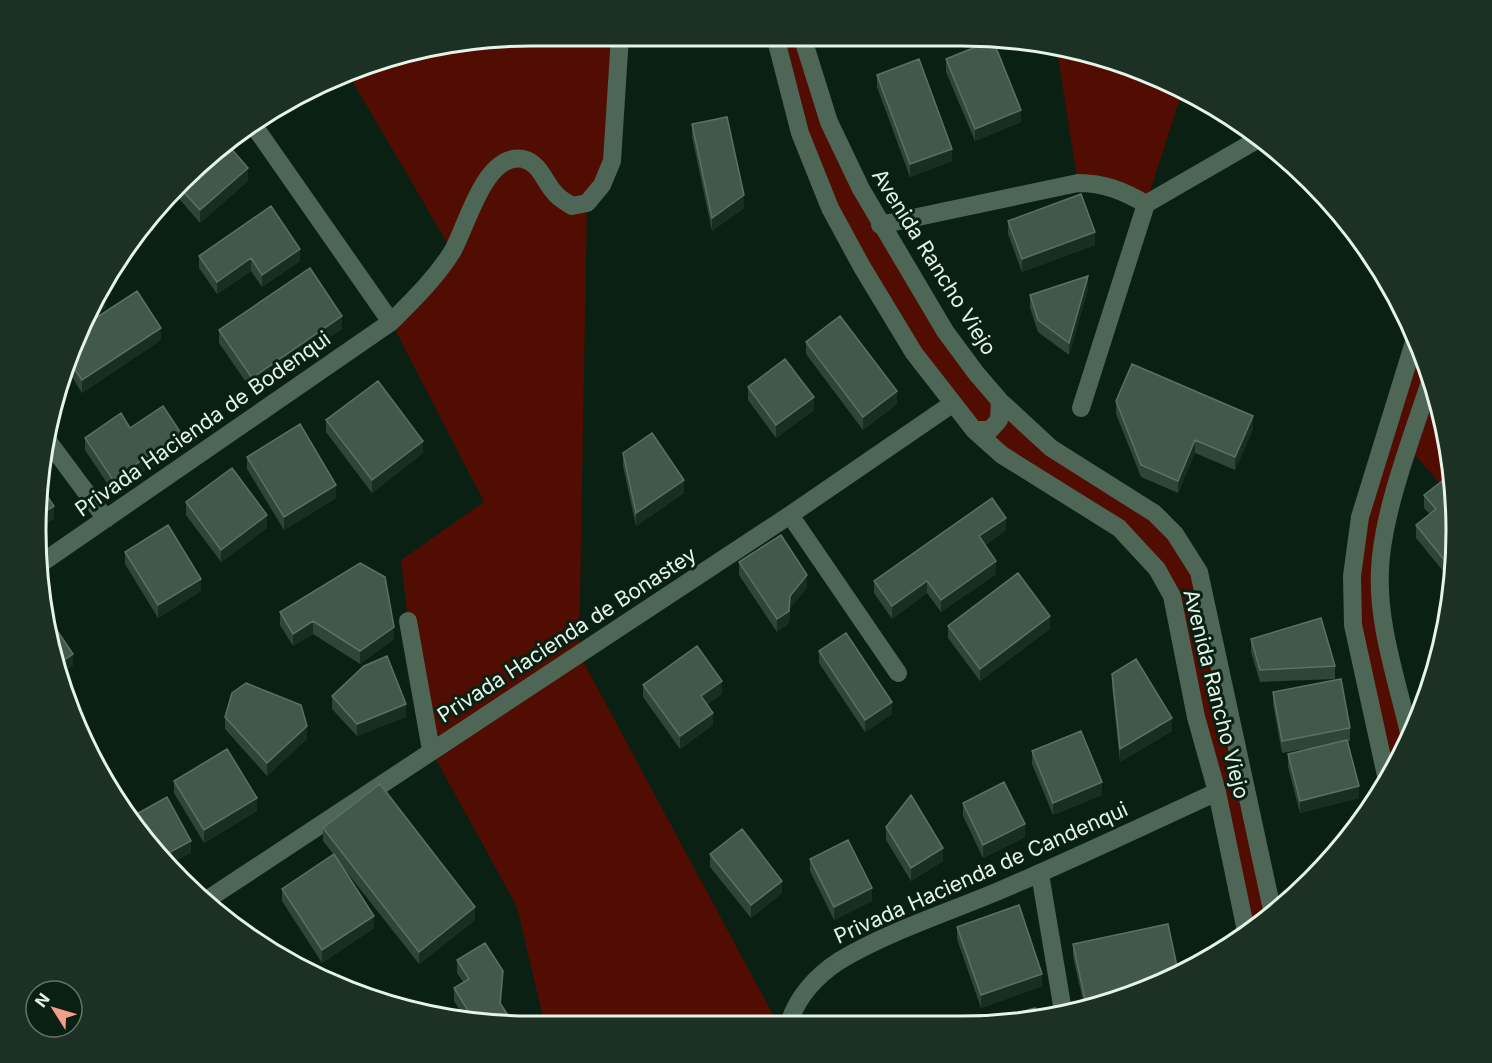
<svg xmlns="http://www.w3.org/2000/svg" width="1492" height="1063" viewBox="0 0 1492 1063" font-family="Inter,sans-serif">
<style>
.green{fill:#510d02}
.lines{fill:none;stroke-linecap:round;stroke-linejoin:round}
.minor{stroke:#4d6655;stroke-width:18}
.wall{fill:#2f4536}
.shaded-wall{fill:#182e20}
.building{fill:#42584a;stroke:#5c7063;stroke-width:1.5}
.labels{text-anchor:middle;stroke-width:6;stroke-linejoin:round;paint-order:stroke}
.street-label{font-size:21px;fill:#e5f3e9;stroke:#0a2013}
.rim{fill:none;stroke:#e5f3e9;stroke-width:3}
</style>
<rect width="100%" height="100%" fill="#0a2013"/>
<path class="green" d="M 531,36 L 620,36 L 612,161 L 587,203 L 579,654 L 778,1024 L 545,1026 L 517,907 L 431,750 L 408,621 L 401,560 L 484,502 L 391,322 L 452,251 L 350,77 L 403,53 Z
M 775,36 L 802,36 L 880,225 L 1000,401 L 1154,513 L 1199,572 L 1275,912 L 1246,931 L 1173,596 L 1141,549 L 1002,455 L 914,353 L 800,133 Z
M 1056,45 L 1182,92 L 1146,204 L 1078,183 Z
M 1415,339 C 1437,389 1451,445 1453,499 L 1410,449 L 1380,570 L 1410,736 L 1387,780 L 1352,576 Z"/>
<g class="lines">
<path class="minor" d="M 775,36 L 800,133 L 830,208 L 862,267 L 914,353 L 974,430 L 1002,455 L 1119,528 L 1157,569 L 1172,596 L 1196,717 L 1217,792 L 1246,931
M 802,36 L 829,122 L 861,189 L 945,331 L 976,373 L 1000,401 L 1051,448 L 1154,513 L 1175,534 L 1199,572 L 1273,914
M 252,123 L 391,322
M 1146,204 L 1255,141
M 880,225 L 1078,183 C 1105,183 1123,191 1146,204
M 1081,408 L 1146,204
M 974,430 L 990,430 L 999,420 L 1000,401
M 48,441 L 106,519
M 790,515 L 898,673
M 40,564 L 391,322 C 413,300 435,279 452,252 C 467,227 484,152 523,159 C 540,163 544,181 554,192 C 558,198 566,202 572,206 L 587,203 L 602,185 L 612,161 L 620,36
M 408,621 L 431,750
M 1410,737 C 1398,683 1377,625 1380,570 C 1382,513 1413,434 1431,379
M 1387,780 L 1353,625 L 1352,576 L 1360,517 L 1415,339
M 1040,874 L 1063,1011
M 205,901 L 790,515 L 952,404
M 789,1024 C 796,998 816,976 839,961 C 887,932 949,912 1001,890 C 1074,859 1145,825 1217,792"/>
</g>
<path class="wall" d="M 946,59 L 1021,122 L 975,141 L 946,72 Z
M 877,75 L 952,161 L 910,177 L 877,87 Z
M 692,124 L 744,208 L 712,231 L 692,137 Z
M 228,145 L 248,181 L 200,223 L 175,194 L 175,191 Z
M 1008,221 L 1095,245 L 1022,272 L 1008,234 Z
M 199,256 L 300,261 L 262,287 L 251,271 L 217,294 L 199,268 Z
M 1088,289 L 1069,355 L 1038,332 L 1030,308 L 1030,295 Z
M 82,327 L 161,340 L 82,393 L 69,372 Z
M 342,329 L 252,391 L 219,343 L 219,330 Z
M 806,342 L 897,404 L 863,430 L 806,354 Z
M 748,387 L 814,410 L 776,438 L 748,400 Z
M 1116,401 L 1253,429 L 1235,470 L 1195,453 L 1178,493 L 1141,477 L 1116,414 Z
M 326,420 L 423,453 L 372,493 L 326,432 Z
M 130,428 L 181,446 L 113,492 L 85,450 L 85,438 Z
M 623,453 L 684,493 L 636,526 L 623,466 Z
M 247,457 L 336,498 L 284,530 L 247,469 Z
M 1424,495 L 1453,495 L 1455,564 L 1452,582 L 1416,538 L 1416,525 L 1430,514 L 1424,508 Z
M 186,502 L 267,528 L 221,562 L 186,515 Z
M 1006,530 L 985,545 L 996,574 L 941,612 L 927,593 L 892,619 L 874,593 L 874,581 Z
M 125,552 L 201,591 L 158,618 L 125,564 Z
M 739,562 L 807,588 L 790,608 L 789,623 L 777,632 L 739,575 Z
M 280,612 L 394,639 L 360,664 L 313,634 L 293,646 L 280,625 Z
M 948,626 L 1050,629 L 980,681 L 948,638 Z
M 1251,639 L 1335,666 L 1335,679 L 1260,682 L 1251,652 Z
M 819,651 L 892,714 L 865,732 L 819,663 Z
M 1112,674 L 1172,731 L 1120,762 L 1112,686 Z
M 643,685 L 722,694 L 707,704 L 713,725 L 680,749 L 643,697 Z
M 1273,692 L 1350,728 L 1350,741 L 1348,741 L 1359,798 L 1300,813 L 1288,767 L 1288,754 L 1323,746 L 1282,753 L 1273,704 Z
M 332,696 L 406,717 L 357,736 L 332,709 Z
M 225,717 L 307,739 L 267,776 L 225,729 Z
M 1032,751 L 1102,795 L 1053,815 L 1032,764 Z
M 174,781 L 257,811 L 204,843 L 174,793 Z
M 963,803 L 1025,837 L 983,858 L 963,816 Z
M 886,827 L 943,861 L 911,881 L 886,840 Z
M 323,828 L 475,920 L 419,964 L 338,861 L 374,928 L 322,963 L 282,901 L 282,889 L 334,855 L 323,841 Z
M 710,854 L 782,893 L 751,918 L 710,867 Z
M 810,859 L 872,901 L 834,920 L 810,871 Z
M 957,927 L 1042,986 L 981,1008 L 957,939 Z
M 1073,944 L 1179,976 L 1084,1005 L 1073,957 Z
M 457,960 L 503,983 L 499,1026 L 466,1020 L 454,1001 L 454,988 L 463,982 L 457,973 Z"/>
<path class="shaded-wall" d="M 1021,110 L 1021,122 L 975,141 L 975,129 Z
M 952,149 L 952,161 L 910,177 L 910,164 Z
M 248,168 L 248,181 L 200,223 L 200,210 Z
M 744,195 L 744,208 L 712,231 L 712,218 Z
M 1095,232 L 1095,245 L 1022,272 L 1022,259 Z
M 300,249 L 300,261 L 262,287 L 262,275 Z
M 251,258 L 251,271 L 217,294 L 217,282 Z
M 1088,276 L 1088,289 L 1069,355 L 1069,343 Z
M 106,296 L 106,308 L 84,322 L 87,313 L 92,304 Z
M 342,316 L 342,329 L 252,391 L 252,378 Z
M 161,328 L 161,340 L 82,393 L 82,380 Z
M 897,391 L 897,404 L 863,430 L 863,417 Z
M 814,397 L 814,410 L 776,438 L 776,425 Z
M 1253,416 L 1253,429 L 1235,470 L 1235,457 Z
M 181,433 L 181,446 L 113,492 L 113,480 Z
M 1195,440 L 1195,453 L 1178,493 L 1178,481 Z
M 423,441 L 423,453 L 372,493 L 372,480 Z
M 684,480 L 684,493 L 636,526 L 636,513 Z
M 336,485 L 336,498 L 284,530 L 284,517 Z
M 54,506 L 54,519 L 40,528 L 40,515 Z
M 267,515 L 267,528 L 221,562 L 221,550 Z
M 1006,518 L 1006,530 L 979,549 L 979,536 Z
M 996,561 L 996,574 L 941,612 L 941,600 Z
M 807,575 L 807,588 L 790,608 L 789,623 L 777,632 L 777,619 L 790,596 Z
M 201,579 L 201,591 L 158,618 L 158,605 Z
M 927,581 L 927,593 L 892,619 L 892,606 Z
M 1050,616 L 1050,629 L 980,681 L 980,669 Z
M 313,621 L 313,634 L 293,646 L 293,634 Z
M 394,627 L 394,639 L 360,664 L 360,651 Z
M 73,654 L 73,666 L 61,674 L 58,664 Z
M 722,681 L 722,694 L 701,709 L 701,696 Z
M 892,702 L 892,714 L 865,732 L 865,720 Z
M 406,704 L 406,717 L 357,736 L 357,724 Z
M 713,713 L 713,725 L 680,749 L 680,736 Z
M 1172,718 L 1172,731 L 1120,762 L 1120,749 Z
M 307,726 L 307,739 L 267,776 L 267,763 Z
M 1102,782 L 1102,795 L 1053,815 L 1053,803 Z
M 1359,786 L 1359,798 L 1300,813 L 1300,801 Z
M 257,798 L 257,811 L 204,843 L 204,830 Z
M 1025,824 L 1025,837 L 983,858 L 983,845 Z
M 191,841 L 191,853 L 167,866 L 159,858 Z
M 943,848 L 943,861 L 911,881 L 911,868 Z
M 782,881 L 782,893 L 751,918 L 751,905 Z
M 872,888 L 872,901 L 834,920 L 834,907 Z
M 475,907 L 475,920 L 419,964 L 419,952 Z
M 374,916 L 374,928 L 322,963 L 322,950 Z
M 503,971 L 503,983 L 500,1015 L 500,1003 Z
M 1042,974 L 1042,986 L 981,1008 L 981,995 Z"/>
<path class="building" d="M 993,40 L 1021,110 L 975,129 L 946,59 Z
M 919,59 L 952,149 L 910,164 L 877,75 Z
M 727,117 L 744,195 L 712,218 L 692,124 Z
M 228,145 L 248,168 L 200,210 L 179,187 Z
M 1081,194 L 1095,232 L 1022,259 L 1008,221 Z
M 271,206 L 300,249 L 262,275 L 251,258 L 217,282 L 199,256 Z
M 310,268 L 342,316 L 252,378 L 219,330 Z
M 1088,276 L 1069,343 L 1038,320 L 1030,295 Z
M 103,289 L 106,296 L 92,304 Z
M 137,291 L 161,328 L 82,380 L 71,364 L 82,327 Z
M 840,316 L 897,391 L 863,417 L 806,342 Z
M 785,359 L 814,397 L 776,425 L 748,387 Z
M 1132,364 L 1253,416 L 1235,457 L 1195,440 L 1178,481 L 1141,465 L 1116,401 Z
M 378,381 L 423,441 L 372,480 L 326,420 Z
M 163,406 L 181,433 L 113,480 L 85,438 L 121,413 L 130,428 Z
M 300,424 L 336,485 L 284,517 L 247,457 Z
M 652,433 L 684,480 L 636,513 L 623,453 Z
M 232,468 L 267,515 L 221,550 L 186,502 Z
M 1442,481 L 1453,495 L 1455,564 L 1454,572 L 1416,525 L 1436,509 L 1424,495 Z
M 40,486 L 54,506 L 40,515 Z
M 992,498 L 1006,518 L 979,536 L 996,561 L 941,600 L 927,581 L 892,606 L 874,581 Z
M 168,525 L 201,579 L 158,605 L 125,552 Z
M 781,535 L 807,575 L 790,596 L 789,611 L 777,619 L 739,562 Z
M 360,563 L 385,577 L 394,627 L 360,651 L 313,621 L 293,634 L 280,612 Z
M 1018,573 L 1050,616 L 980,669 L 948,626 Z
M 44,611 L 73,654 L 58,664 Z
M 1321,618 L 1335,666 L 1260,670 L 1251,639 Z
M 846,633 L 892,702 L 865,720 L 819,651 Z
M 697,646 L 722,681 L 701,696 L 713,713 L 680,736 L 643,685 Z
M 387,656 L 406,704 L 357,724 L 332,696 L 364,666 Z
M 1136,659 L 1172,718 L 1120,749 L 1112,674 Z
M 1341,679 L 1350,728 L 1282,741 L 1273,692 Z
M 246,683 L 301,705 L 307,726 L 267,763 L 225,717 L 232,693 Z
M 1081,731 L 1102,782 L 1053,803 L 1032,751 Z
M 1347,740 L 1359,786 L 1300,801 L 1288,754 Z
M 227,749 L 257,798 L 204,830 L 174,781 Z
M 1004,782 L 1025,824 L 983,845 L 963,803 Z
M 380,784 L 475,907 L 419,952 L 323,828 Z
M 911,795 L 943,848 L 911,868 L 886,827 Z
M 167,797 L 191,841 L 159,858 L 133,816 Z
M 742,829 L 782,881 L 751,905 L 710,854 Z
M 848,840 L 872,888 L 834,907 L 810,859 Z
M 334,854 L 374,916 L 322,950 L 282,889 Z
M 1019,905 L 1042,974 L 981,995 L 957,927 Z
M 1168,924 L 1179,976 L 1086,1004 L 1073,944 Z
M 485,943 L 503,971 L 500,1003 L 515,1026 L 499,1026 L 475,1022 L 454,988 L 469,979 L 457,960 Z
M 1035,1008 L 1038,1019 L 1026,1023 L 982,1023 Z"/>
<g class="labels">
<g class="street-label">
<text transform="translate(934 262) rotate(58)" y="7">Avenida Rancho Viejo</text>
<text transform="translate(203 424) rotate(-35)" y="7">Privada Hacienda de Bodenqui</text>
<text transform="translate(567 635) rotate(-33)" y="7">Privada Hacienda de Bonastey</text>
<text transform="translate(1216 694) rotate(76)" y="7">Avenida Rancho Viejo</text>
<text transform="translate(981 873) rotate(-24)" y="7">Privada Hacienda de Candenqui</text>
</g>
</g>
<path d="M0 0H1492V1063H0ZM531 46H961A485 485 0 0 1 1446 531V531A485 485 0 0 1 961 1016H531A485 485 0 0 1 46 531V531A485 485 0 0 1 531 46Z" fill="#1c3124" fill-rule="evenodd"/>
<path class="rim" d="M531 46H961A485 485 0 0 1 1446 531V531A485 485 0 0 1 961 1016H531A485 485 0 0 1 46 531V531A485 485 0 0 1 531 46Z"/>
<g transform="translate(54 1009) rotate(307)"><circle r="28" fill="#0a2013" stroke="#627469" stroke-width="1.5"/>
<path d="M0-4.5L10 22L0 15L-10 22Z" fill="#f49e8a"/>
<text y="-9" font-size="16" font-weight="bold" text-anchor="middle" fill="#e5f3e9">N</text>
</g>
</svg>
